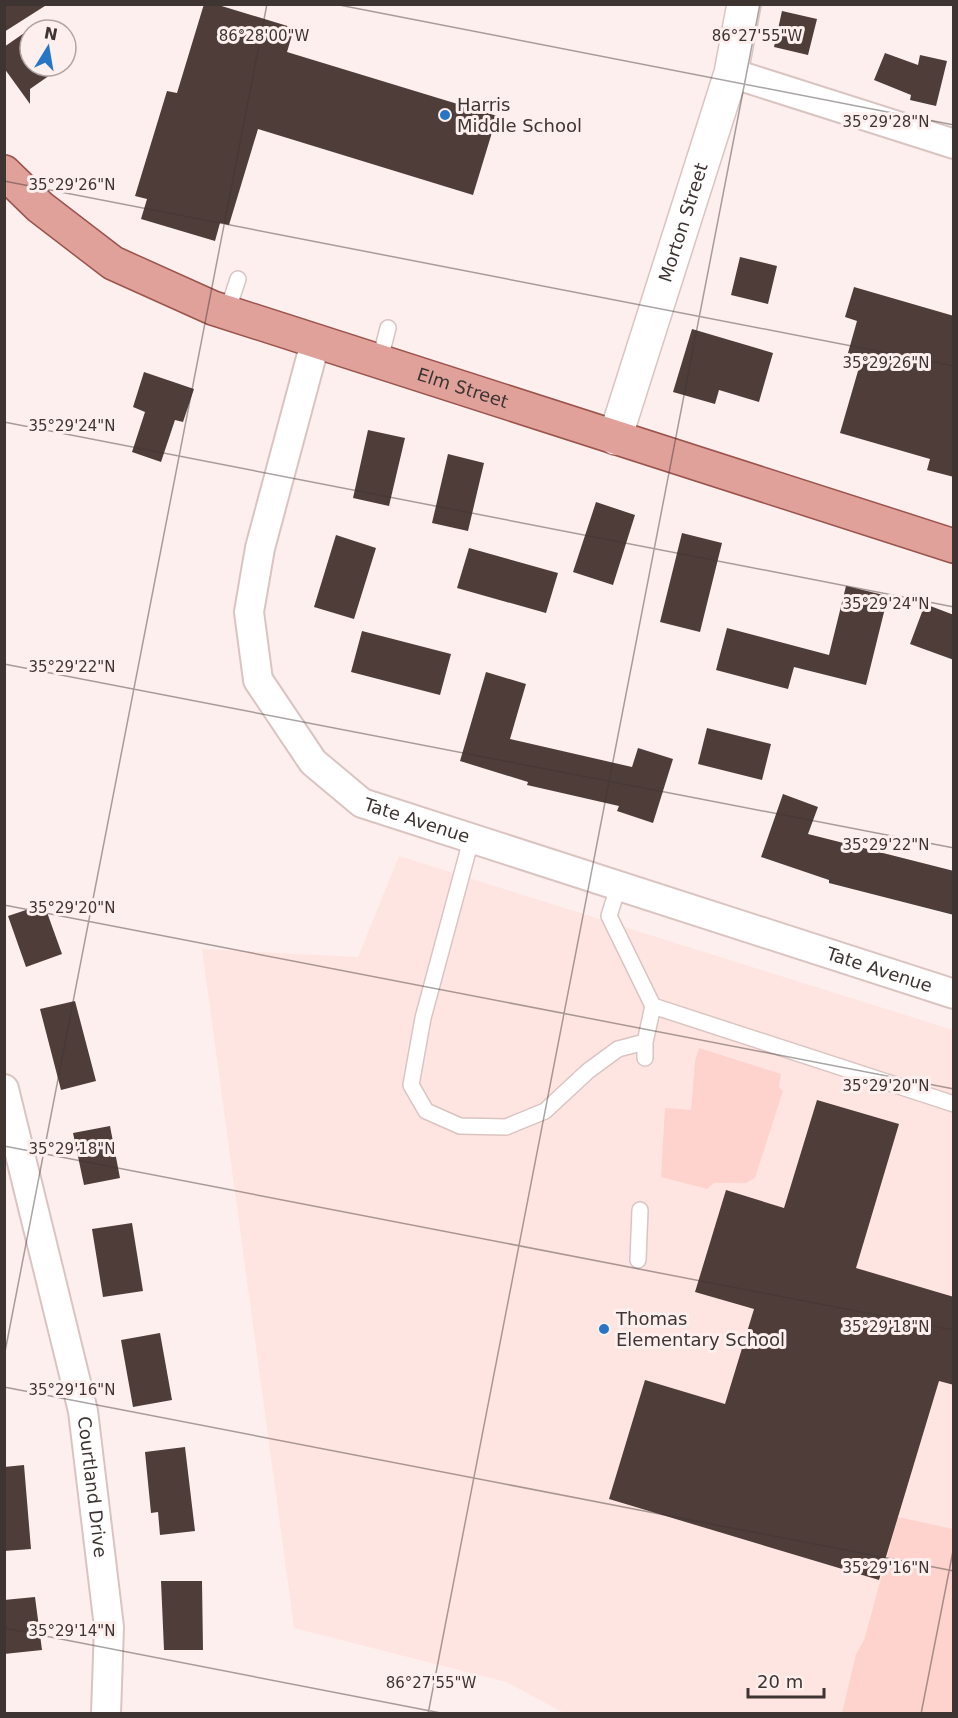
<svg xmlns="http://www.w3.org/2000/svg" width="958" height="1718" viewBox="0 0 958 1718" font-family="'DejaVu Sans',sans-serif">
<style>
.built{fill:#ffe5e1}
.green{fill:#fed3cd}
.building{fill:#4f3d3a}
.lines{fill:none;stroke-linecap:round;stroke-linejoin:round}
.service-casing{stroke:#dac4c1;stroke-width:18}
.minor-casing{stroke:#dac4c1;stroke-width:32}
.tertiary-casing{stroke:#dac4c1;stroke-width:36}
.primary-casing{stroke:#9b534c;stroke-width:36}
.service{stroke:#fff;stroke-width:15}
.minor{stroke:#fff;stroke-width:28}
.tertiary{stroke:#fff;stroke-width:33}
.primary{stroke:#e1a19b;stroke-width:33}
.ticks{fill:none;stroke:#3e3533;stroke-width:1.5;stroke-opacity:0.45}
.poi-dot{fill:#2676c5;stroke:#fdefed;stroke-width:2}
.labels{text-anchor:middle;stroke-width:6;stroke-linejoin:round;paint-order:stroke}
.poi-label{font-size:18px;fill:#3e3533;stroke:#fdefed;text-anchor:start}
.street-label{font-size:18px;fill:#3e3533;stroke:#fdefed}
.ticks-label{font-size:15px;text-anchor:middle;fill:#3e3533;stroke:#fdefed;stroke-width:6;stroke-linejoin:round;paint-order:stroke}
</style>
<rect width="100%" height="100%" fill="#fdefed"/>
<path class="built" d="M 399,856 L 953,1030 L 953,1713 L 564,1713 L 506,1682 L 294,1628 L 202,949 L 358,957 Z"/>
<path class="green" d="M 699,1048 L 781,1074 L 779,1087 L 783,1091 L 755,1178 L 746,1183 L 714,1183 L 707,1189 L 661,1177 L 665,1108 L 691,1110 L 695,1061 Z
M 898,1517 L 953,1529 L 953,1713 L 842,1713 L 856,1654 L 864,1640 Z"/>
<path class="building" d="M 4,4 L 48,4 L 4,32 Z
M 204,4 L 215,4 L 294,28 L 287,52 L 497,116 L 473,195 L 258,129 L 229,225 L 220,223 L 215,241 L 141,219 L 147,199 L 135,196 L 167,91 L 177,93 Z
M 782,11 L 817,19 L 808,55 L 774,47 Z
M 30,29 L 30,66 L 63,66 L 30,89 L 30,104 L 4,68 L 4,47 Z
M 885,53 L 918,65 L 920,55 L 947,61 L 936,106 L 910,100 L 911,95 L 874,80 Z
M 740,257 L 777,266 L 768,304 L 731,295 Z
M 854,287 L 954,316 L 954,477 L 927,470 L 930,459 L 840,433 L 860,364 L 846,360 L 857,321 L 845,317 Z
M 692,329 L 773,353 L 759,402 L 719,390 L 715,404 L 673,392 Z
M 144,372 L 194,389 L 183,422 L 175,420 L 161,462 L 132,452 L 145,412 L 133,407 Z
M 368,430 L 405,438 L 389,506 L 353,498 Z
M 448,454 L 484,463 L 468,531 L 432,523 Z
M 596,502 L 635,515 L 613,585 L 573,572 Z
M 682,533 L 722,543 L 700,632 L 660,622 Z
M 336,535 L 376,548 L 354,619 L 314,607 Z
M 469,548 L 558,573 L 546,613 L 457,588 Z
M 846,586 L 888,596 L 866,685 L 794,667 L 788,689 L 716,670 L 727,628 L 829,655 Z
M 925,604 L 954,615 L 954,660 L 910,644 Z
M 362,631 L 451,654 L 440,695 L 351,672 Z
M 486,672 L 526,684 L 510,739 L 632,767 L 638,748 L 673,759 L 653,823 L 617,811 L 619,806 L 527,785 L 528,782 L 460,761 Z
M 707,728 L 771,744 L 762,780 L 698,764 Z
M 783,794 L 818,807 L 808,834 L 954,871 L 954,915 L 829,883 L 829,880 L 761,857 Z
M 44,904 L 62,954 L 26,967 L 8,916 Z
M 75,1001 L 96,1081 L 61,1090 L 40,1009 Z
M 817,1100 L 899,1124 L 856,1268 L 954,1297 L 954,1385 L 939,1381 L 879,1580 L 609,1499 L 645,1380 L 725,1404 L 754,1309 L 695,1292 L 726,1190 L 784,1208 Z
M 110,1126 L 120,1178 L 84,1185 L 73,1133 Z
M 132,1223 L 143,1291 L 103,1297 L 92,1229 Z
M 160,1333 L 172,1400 L 133,1407 L 121,1340 Z
M 185,1447 L 195,1531 L 160,1535 L 158,1512 L 151,1513 L 145,1452 Z
M 24,1465 L 31,1549 L 4,1551 L 4,1467 Z
M 161,1581 L 202,1581 L 203,1650 L 164,1650 Z
M 35,1597 L 42,1650 L 4,1654 L 4,1600 Z"/>
<g class="lines">
<defs>
<path id="service" d="M 227,312 L 238,279
M 379,363 L 388,328
M 471,840 L 423,1018 L 411,1085 L 426,1111 L 460,1126 L 506,1127 L 545,1111 L 588,1071 L 618,1049 L 645,1042
M 618,887 L 609,916 L 653,1006 L 645,1042 L 645,1058
M 653,1006 L 954,1104
M 638,1260 L 640,1210"/>
<g id="minor">
<path d="M 731,73 L 954,144"/>
<path id="s1" d="M 315,343 L 260,548 L 249,612 L 258,680 L 313,762 L 362,803 L 954,994"/>
<path id="s2" d="M 4,1089 L 83,1411 L 109,1627 L 106,1714"/>
</g>
<g id="tertiary">
<path id="s3" d="M 615,438 L 731,73 L 744,4"/>
</g>
<g id="primary">
<path id="s4" d="M 4,172 L 40,207 L 113,263 L 213,308 L 954,546"/>
</g>
</defs>
<use href="#service" class="service-casing"/>
<use href="#minor" class="minor-casing"/>
<use href="#tertiary" class="tertiary-casing"/>
<use href="#primary" class="primary-casing"/>
<use href="#service" class="service"/>
<use href="#minor" class="minor"/>
<use href="#tertiary" class="tertiary"/>
<use href="#primary" class="primary"/>
</g>
<path class="ticks" d="M 334,4 L 954,125M 4,181 L 954,366M 4,422 L 954,607M 4,664 L 954,848M 4,905 L 954,1089M 4,1146 L 954,1330M 4,1357 L 267,4M 4,1387 L 954,1571M 4,1628 L 446,1714M 428,1714 L 760,4M 921,1714 L 954,1546"/>
<g class="poi-dot">
<circle cx="445" cy="115" r="6"/>
<circle cx="604" cy="1329" r="6"/>
</g>
<g class="labels">
<g class="poi-label">
<text x="457" y="111">Harris<tspan x="457" dy="21">Middle School</tspan></text>
<text x="616" y="1325">Thomas<tspan x="616" dy="21">Elementary School</tspan></text>
</g>
<g class="street-label">
<text dy="6" stroke="none"><textPath href="#s3" startOffset="226">Morton Street</textPath></text>
<text dy="6" stroke="none"><textPath href="#s4" startOffset="514">Elm Street</textPath></text>
<text dy="6" stroke="none"><textPath href="#s1" startOffset="566">Tate Avenue</textPath></text>
<text dy="6" stroke="none"><textPath href="#s1" startOffset="1052">Tate Avenue</textPath></text>
<text dy="6" stroke="none"><textPath href="#s2" startOffset="408">Courtland Drive</textPath></text>
</g>
</g>
<g class="ticks-label">
<text x="264" y="41">86°28'00"W</text>
<text x="757" y="41">86°27'55"W</text>
<text x="886" y="127">35°29'28"N</text>
<text x="72" y="190">35°29'26"N</text>
<text x="886" y="368">35°29'26"N</text>
<text x="72" y="431">35°29'24"N</text>
<text x="886" y="609">35°29'24"N</text>
<text x="72" y="672">35°29'22"N</text>
<text x="886" y="850">35°29'22"N</text>
<text x="72" y="913">35°29'20"N</text>
<text x="886" y="1091">35°29'20"N</text>
<text x="72" y="1154">35°29'18"N</text>
<text x="886" y="1332">35°29'18"N</text>
<text x="72" y="1395">35°29'16"N</text>
<text x="886" y="1573">35°29'16"N</text>
<text x="72" y="1636">35°29'14"N</text>
<text x="431" y="1688">86°27'55"W</text>
</g>
<rect width="958" height="1718" fill="none" stroke="#3e3533" stroke-width="12"/>
<g transform="translate(48 48) rotate(11)"><circle r="28" fill="#fdefed" stroke="#b1a5a3" stroke-width="1.5"/>
<path d="M0-4.5L10 22L0 15L-10 22Z" fill="#2676c5"/>
<text y="-9" font-size="16" font-weight="bold" text-anchor="middle" fill="#3e3533">N</text>
</g>
<path d="M748 1688v9h76v-9" fill="none" stroke="#3e3533" stroke-width="3"/>
<text x="757" y="1688" font-size="18" fill="#3e3533" stroke="#fdefed" stroke-width="4.5" paint-order="stroke">20 m</text>
</svg>
